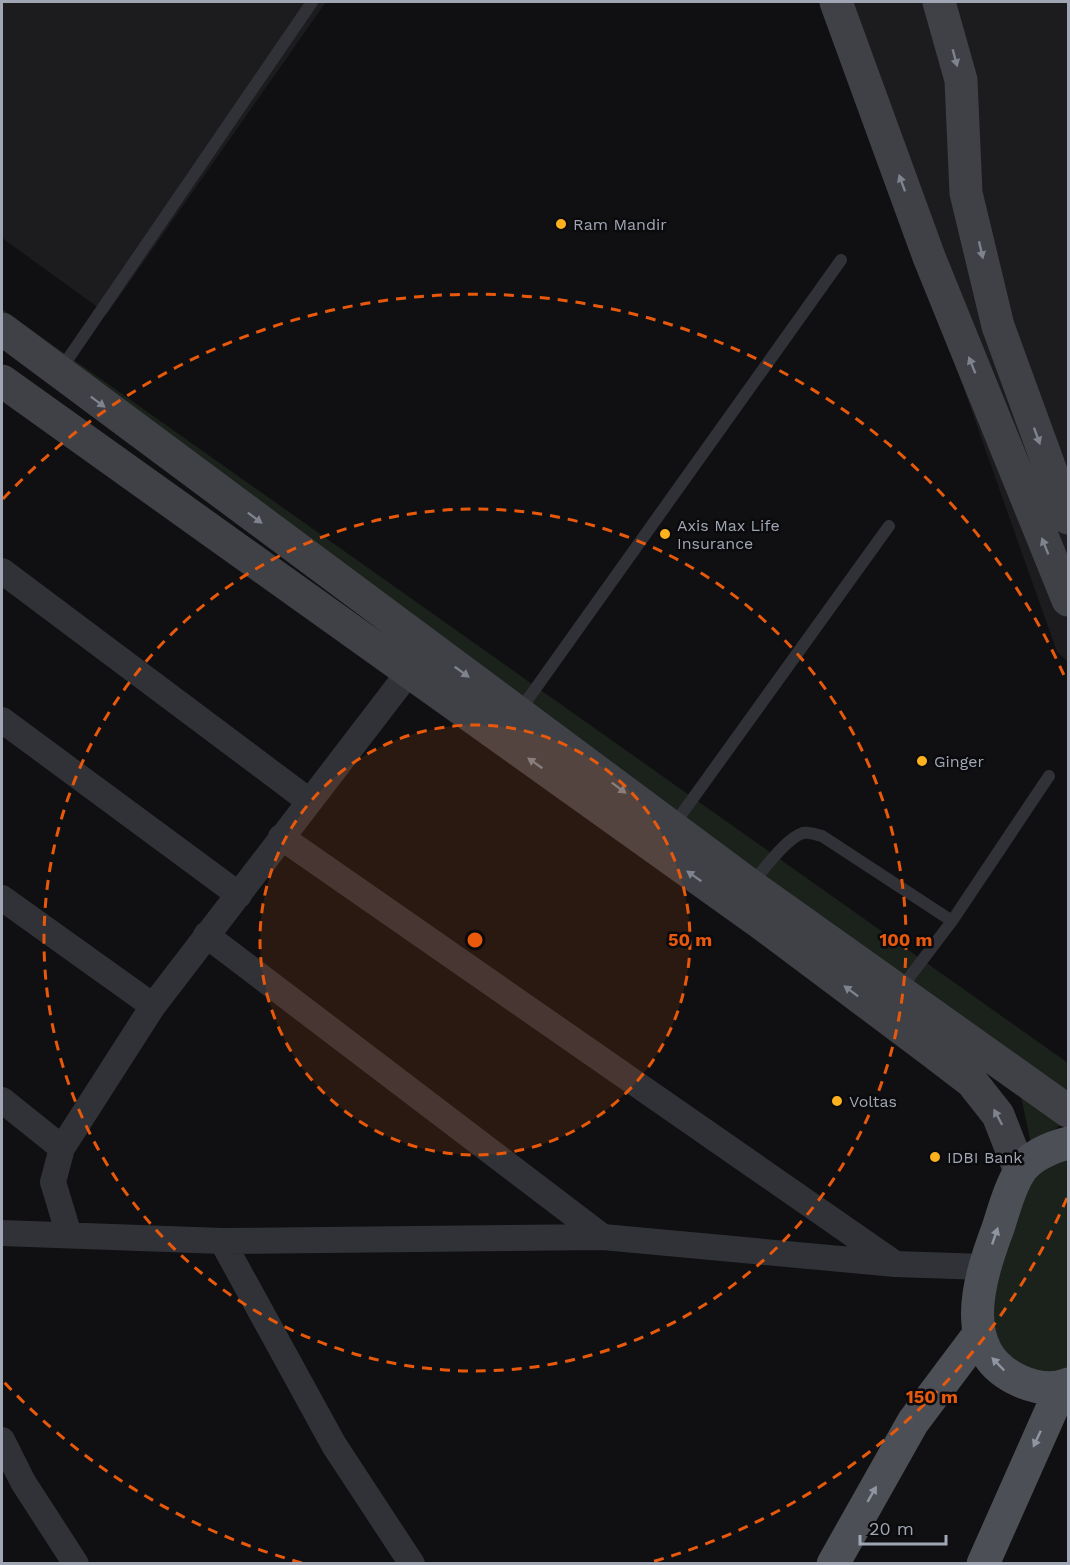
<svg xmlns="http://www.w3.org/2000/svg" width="1070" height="1565" viewBox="0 0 1070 1565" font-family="'Work Sans',sans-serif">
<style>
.built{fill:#1c1c1f}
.green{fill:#1a221b}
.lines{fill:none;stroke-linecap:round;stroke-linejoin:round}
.lane{stroke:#313237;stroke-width:12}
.street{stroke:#313237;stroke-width:26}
.secondary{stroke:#3f4147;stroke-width:33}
.primary{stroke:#4d4f56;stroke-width:33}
.oneway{fill:#7e838e}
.oneway2{fill:#8f95a1}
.ring{fill:none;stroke:#e8590c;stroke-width:3;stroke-dasharray:10 8}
.poi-dot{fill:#fdb21d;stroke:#0b0b0d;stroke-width:2}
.labels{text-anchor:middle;stroke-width:5;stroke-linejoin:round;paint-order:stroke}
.poi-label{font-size:16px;fill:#a0a6b4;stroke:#0b0b0d;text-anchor:start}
.centre{fill:#e8590c;stroke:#0b0b0d;stroke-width:3}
.ring-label{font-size:18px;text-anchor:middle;font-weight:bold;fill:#e8590c;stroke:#0b0b0d;stroke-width:5;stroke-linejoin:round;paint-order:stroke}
</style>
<rect width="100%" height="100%" fill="#101012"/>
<path class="built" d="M 2,2 L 326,2 L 107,314 L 2,238 Z
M 827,2 L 1068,2 L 1068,662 L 1057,652 Z"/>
<path class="green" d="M 2,309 L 1068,1063 L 1068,1119 L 1054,1130 L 1035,1163 L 1018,1082 L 2,340 Z
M 1068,1151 L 1068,1369 L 1037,1380 L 991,1344 L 984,1292 L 1019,1182 Z"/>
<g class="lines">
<path class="lane" d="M 59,372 L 312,2
M 518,713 L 841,260
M 673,826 L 889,526
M 751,884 C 763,871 786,838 803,833 C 809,832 815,834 822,836 L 952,921
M 899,991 L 952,921 L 1049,776"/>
<path class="street" d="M 2,571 L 309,801
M 2,720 L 239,895
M 281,837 L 894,1263
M 2,898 L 153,1006
M 206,935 L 603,1237
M 2,1100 L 62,1148 L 53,1182 L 69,1235
M 62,1148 L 153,1006 L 419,659
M 2,1233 L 222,1241 L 603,1237 L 895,1264 L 985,1267
M 222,1241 L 334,1445 L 412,1564
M 2,1440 L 23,1482 L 76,1564"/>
<path class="secondary" d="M 836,2 L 929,257 L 1068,600
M 939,2 L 961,80 L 966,193 L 998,326 L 1068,518
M 2,329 L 750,885 L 1068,1111
M 2,381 L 758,921 L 929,1049 L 972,1082 L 998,1115 L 1020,1171"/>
<path class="primary" d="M 1068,1143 C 1051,1147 1028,1157 1019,1173 C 1009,1189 1004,1210 998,1228 C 979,1279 955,1352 1020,1381 C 1036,1388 1052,1391 1068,1384
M 833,1564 L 913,1422 L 979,1334
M 983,1564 L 1062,1386"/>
</g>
<defs><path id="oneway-solid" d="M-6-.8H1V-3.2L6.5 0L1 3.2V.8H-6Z" transform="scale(1.5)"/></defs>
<g class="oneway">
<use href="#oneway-solid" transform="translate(955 58) rotate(75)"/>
<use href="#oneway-solid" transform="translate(902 183) rotate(-110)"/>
<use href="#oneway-solid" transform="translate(981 250) rotate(77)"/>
<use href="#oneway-solid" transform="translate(972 365) rotate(-112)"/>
<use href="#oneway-solid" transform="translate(98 402) rotate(37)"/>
<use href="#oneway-solid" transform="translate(1037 436) rotate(70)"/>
<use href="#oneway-solid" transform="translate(255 518) rotate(37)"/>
<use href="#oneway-solid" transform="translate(1045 546) rotate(-112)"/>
<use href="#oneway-solid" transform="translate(462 672) rotate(36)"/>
<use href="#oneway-solid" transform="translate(535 763) rotate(-145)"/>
<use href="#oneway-solid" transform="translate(619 788) rotate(37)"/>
<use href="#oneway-solid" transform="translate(694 876) rotate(-145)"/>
<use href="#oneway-solid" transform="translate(851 991) rotate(-143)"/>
<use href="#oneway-solid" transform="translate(998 1117) rotate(-118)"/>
</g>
<g class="oneway2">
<use href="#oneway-solid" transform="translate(995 1236) rotate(-71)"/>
<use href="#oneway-solid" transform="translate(998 1364) rotate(-134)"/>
<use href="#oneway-solid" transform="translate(1037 1439) rotate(115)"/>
<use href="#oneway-solid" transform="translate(872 1494) rotate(-60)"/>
</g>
<circle cx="475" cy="940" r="215" fill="#e8590c" fill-opacity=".12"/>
<g class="ring">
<circle cx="475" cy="940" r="215"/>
<circle cx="475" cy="940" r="431"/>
<path d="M1067 1198A646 646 0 0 1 648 1563M302 1563A646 646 0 0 1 3 1381M3 499A646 646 0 0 1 1067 682"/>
</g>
<g class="poi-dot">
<circle cx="561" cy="224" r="6"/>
<circle cx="665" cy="534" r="6"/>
<circle cx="922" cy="761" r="6"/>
<circle cx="837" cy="1101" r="6"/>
<circle cx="935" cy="1157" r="6"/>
</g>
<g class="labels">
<g class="poi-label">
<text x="573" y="230">Ram Mandir</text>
<text x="677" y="531">Axis Max Life<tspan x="677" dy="18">Insurance</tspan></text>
<text x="934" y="767">Ginger</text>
<text x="849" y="1107">Voltas</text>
<text x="947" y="1163">IDBI Bank</text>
</g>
</g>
<circle cx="475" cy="940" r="9" class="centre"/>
<g class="ring-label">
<text x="690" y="946">50 m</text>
<text x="906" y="946">100 m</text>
<text x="932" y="1403">150 m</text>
</g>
<rect width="1070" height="1565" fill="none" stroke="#a0a6b4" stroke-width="6"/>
<path d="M860 1535v9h86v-9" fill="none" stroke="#a0a6b4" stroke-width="3"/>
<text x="869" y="1535" font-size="18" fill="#a0a6b4" stroke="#0b0b0d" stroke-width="4.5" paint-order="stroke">20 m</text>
</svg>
